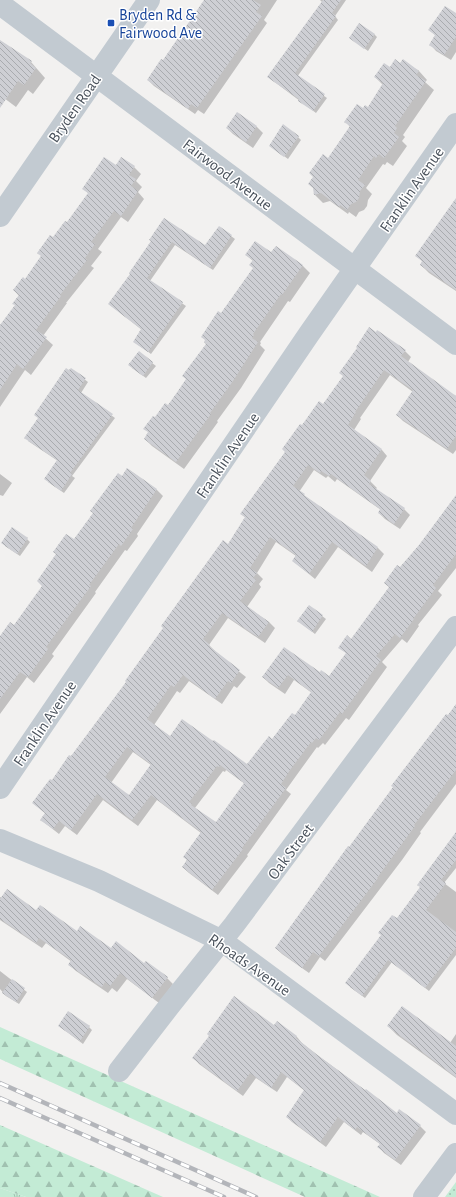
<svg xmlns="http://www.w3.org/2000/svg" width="456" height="1197" viewBox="0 0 456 1197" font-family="'Alegreya Sans',sans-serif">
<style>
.grass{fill:url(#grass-tufts)}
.forest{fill:url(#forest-firs)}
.park{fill:url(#park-dots)}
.shadow{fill:#0003;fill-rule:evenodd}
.building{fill:url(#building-back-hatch);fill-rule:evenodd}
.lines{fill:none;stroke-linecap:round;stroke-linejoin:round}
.minor{stroke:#c2cad1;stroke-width:22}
.rail-casing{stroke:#b3b5ba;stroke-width:4.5}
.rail{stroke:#fff;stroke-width:3;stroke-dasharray:9;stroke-linecap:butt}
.transit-dot{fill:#1a4fb4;stroke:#fff;stroke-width:1.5}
.labels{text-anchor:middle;stroke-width:3;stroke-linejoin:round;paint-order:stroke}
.transit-label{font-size:16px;fill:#164399;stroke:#fff;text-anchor:start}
.street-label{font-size:16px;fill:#4a525c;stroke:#fff}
</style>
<defs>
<pattern id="grass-tufts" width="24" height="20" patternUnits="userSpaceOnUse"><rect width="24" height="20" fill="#c3ebd5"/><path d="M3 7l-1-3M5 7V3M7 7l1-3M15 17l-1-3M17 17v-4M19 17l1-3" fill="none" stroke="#a0c1b0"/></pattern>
<pattern id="forest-firs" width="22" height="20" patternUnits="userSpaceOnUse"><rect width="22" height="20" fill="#c3ebd5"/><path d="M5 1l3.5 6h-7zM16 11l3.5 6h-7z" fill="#a0c1b0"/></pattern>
<pattern id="park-dots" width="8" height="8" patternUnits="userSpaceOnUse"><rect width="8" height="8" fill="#c3ebd5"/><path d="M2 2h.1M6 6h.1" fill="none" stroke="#a0c1b0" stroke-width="1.8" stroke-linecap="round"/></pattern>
<pattern id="building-back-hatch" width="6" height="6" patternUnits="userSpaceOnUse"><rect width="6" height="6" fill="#cecfd4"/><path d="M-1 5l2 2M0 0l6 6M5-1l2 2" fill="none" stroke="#a9abaf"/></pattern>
</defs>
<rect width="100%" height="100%" fill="#f2f1f0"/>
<path class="grass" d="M 0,1188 L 26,1197 L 0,1197 Z"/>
<path class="forest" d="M 0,1027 L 380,1197 L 305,1197 L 0,1059 Z
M 0,1125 L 163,1197 L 26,1197 L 0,1188 Z"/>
<path class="park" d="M 456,1182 L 456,1197 L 445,1197 Z"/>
<path class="shadow" d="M 205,0 L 277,0 L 264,20 L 267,23 L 204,114 L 198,110 L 195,114 L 154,86 L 148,80 L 163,61 Z
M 320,0 L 346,0 L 335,16 L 338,20 L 297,77 L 327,98 L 316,113 L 272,80 L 322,2 Z
M 456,15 L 456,52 L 451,60 L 436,51 L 430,44 L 436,36 L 430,30 Z
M 374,34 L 377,37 L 368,51 L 350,38 Z
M 5,44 L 31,62 L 45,78 L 33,94 L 28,90 L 16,107 L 0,95 L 0,46 Z
M 403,61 L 419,71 L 427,80 L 425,82 L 434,90 L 403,135 L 405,137 L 402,141 L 407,146 L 393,166 L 387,162 L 385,165 L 383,164 L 366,188 L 372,194 L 368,200 L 367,206 L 364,210 L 359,212 L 356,217 L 349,212 L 348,214 L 330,201 L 323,203 L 315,195 L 314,189 L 328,159 L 350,127 L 346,122 L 363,109 L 368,108 L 383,85 L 375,77 L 390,68 L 400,64 Z
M 237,113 L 257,127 L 263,133 L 253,148 L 233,134 L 227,128 Z
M 298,137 L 301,140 L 288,159 L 273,148 Z
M 116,166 L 134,167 L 141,174 L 136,181 L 142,187 L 138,192 L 144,199 L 128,222 L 121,217 L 98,249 L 102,252 L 91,266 L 94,268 L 66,303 L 67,303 L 43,336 L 53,345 L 31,375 L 25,370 L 0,407 L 0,326 L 16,306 L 19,296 L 14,290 L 25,280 L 53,239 L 68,224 L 89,194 L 84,189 Z
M 456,200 L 456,291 L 429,273 L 421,265 L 423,262 L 417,256 Z
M 164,219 L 206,247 L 219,227 L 235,239 L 213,270 L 175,245 L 150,281 L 186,306 L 151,354 L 137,344 L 142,330 L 109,304 L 132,274 Z
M 276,247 L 303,266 L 310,273 L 290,302 L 288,301 L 260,342 L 261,343 L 260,345 L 265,350 L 241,388 L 217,421 L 218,422 L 184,469 L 152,446 L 145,439 L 155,419 L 168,406 L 187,379 L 207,344 L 221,314 L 254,268 L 253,261 L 246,255 L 271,254 Z
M 405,351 L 411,357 L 408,362 L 456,397 L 456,450 L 453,454 L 403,421 L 397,415 L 413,392 L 390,375 L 360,418 L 361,419 L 354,430 L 382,450 L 387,456 L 370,481 L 377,488 L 376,489 L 404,509 L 410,515 L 400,529 L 385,519 L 379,513 L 381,510 L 337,479 L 335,482 L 328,476 L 326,478 L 314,470 L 299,492 L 378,548 L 384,554 L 372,572 L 338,547 L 315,579 L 293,561 L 296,556 L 276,542 L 257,573 L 263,579 L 259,584 L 261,587 L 247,607 L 269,622 L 275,628 L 265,643 L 228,618 L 209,645 L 215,651 L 214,652 L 246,677 L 237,688 L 234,686 L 222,704 L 189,681 L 180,693 L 177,691 L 154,725 L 171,737 L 247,765 L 273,740 L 295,716 L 312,693 L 294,680 L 285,694 L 269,683 L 263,677 L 284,648 L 320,673 L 329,677 L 347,654 L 340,647 L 352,640 L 390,587 L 400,569 L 456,503 L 456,568 L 438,591 L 442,595 L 418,625 L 419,626 L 407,643 L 402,639 L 382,662 L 387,667 L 349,720 L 346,718 L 325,745 L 323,743 L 318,748 L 317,747 L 296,776 L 286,790 L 291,794 L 247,855 L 248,856 L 218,895 L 189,873 L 183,867 L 201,833 L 157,800 L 138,826 L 103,800 L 77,835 L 65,826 L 59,834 L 41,820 L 46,814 L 33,803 L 71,758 L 229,545 L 246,518 L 241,514 L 286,452 L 302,427 L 323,406 ZM 133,752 L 151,765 L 129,796 L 111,783 ZM 226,770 L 245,784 L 216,824 L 195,808 L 223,771 L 225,772 Z
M 139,353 L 156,366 L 146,378 L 132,368 Z
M 71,369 L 88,382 L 81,393 L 115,418 L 72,476 L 75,478 L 64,493 L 48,482 L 58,461 L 28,441 Z
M 128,469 L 157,490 L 163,496 L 137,534 L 138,536 L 127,551 L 125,550 L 95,592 L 96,593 L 52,654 L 54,656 L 34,683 L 27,677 L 0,714 L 0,649 L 74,541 Z
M 0,474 L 12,483 L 3,496 L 0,495 Z
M 27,539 L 30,542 L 20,556 L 5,546 Z
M 309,606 L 326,619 L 315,634 L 302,624 Z
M 456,705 L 456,784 L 420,832 L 421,833 L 402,860 L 325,961 L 320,957 L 309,973 L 282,954 L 276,948 Z
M 456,839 L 456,868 L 444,883 L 456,892 L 456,955 L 429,991 L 392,962 L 365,998 L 350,987 L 397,920 Z
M 0,897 L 37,911 L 111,949 L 144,965 L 167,978 L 173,984 L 159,1003 L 127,979 L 117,992 L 112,988 L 108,993 L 76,971 L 69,965 L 72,962 L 46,943 L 42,948 L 0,920 Z
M 0,971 L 27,992 L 19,1004 L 6,996 L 0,989 Z
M 277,1023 L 297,1037 L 302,1043 L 316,1054 L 397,1114 L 420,1126 L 426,1132 L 401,1165 L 384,1153 L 379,1147 L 380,1144 L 363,1132 L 361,1135 L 344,1122 L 326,1147 L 292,1122 L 287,1117 L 305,1091 L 287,1077 L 277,1092 L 256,1078 L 243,1096 L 199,1064 L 194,1058 L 274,1027 Z
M 59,1026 L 89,1027 L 92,1030 L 83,1044 Z
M 388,1026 L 450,1043 L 456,1034 L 456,1078 L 397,1035 Z"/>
<path class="building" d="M 204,0 L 253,0 L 261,5 L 256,12 L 262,16 L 197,108 L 191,104 L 188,109 L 147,80 L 161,59 L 163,60 Z
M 323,0 L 341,0 L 332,13 L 336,16 L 295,73 L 325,94 L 313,111 L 298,101 L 299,99 L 267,77 Z
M 445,6 L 456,13 L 456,37 L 444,55 L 429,45 L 435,35 L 428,30 Z
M 359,23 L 375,34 L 364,49 L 349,38 Z
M 0,40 L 32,61 L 30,63 L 36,68 L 24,85 L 18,81 L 0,108 Z
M 395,59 L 400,63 L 403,59 L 419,71 L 416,75 L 426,81 L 395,126 L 397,128 L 394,133 L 399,137 L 384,158 L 379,154 L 376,158 L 374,156 L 358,180 L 365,185 L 360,191 L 359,198 L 356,202 L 351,204 L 347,210 L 340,205 L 339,207 L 321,193 L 314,195 L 313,188 L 308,184 L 313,177 L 309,173 L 323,154 L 328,158 L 350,126 L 344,122 L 357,104 L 363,108 L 365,105 L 368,107 L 383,83 L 374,77 L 384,63 L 390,67 Z
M 237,112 L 257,126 L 246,142 L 226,128 Z
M 283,124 L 299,136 L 284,157 L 269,146 Z
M 104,157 L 116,165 L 121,157 L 135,166 L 129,175 L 136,179 L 131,186 L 138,191 L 121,216 L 114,211 L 91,242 L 95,244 L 85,258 L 87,260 L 60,295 L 61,296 L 36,330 L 47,337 L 23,369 L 17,364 L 0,390 L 0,325 L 15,305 L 12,304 L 19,295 L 13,290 L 23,277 L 25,279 L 41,256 L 37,253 L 50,235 L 53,237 L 65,221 L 67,222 L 88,193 L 82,189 Z
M 456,198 L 456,290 L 420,265 L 422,261 L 415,256 Z
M 164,218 L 205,245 L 219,226 L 232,235 L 210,268 L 172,242 L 147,278 L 183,302 L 148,352 L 133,342 L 141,329 L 108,304 L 130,274 L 129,273 L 151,241 L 149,240 Z
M 255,241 L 271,252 L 276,246 L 303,265 L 282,295 L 281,294 L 253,334 L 254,335 L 252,338 L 258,342 L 233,381 L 210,413 L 211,414 L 176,462 L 144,439 L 148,432 L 143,429 L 153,416 L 155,417 L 165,403 L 168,405 L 178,391 L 186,379 L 182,376 L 206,344 L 204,342 L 205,340 L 201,337 L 218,311 L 221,313 L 253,268 L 249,265 L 253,260 L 245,255 Z
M 369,327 L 376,332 L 377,330 L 406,350 L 401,356 L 456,396 L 456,436 L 447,449 L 396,415 L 413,390 L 384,370 L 355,412 L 356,412 L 348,425 L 382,449 L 364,475 L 371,481 L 369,484 L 405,508 L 394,524 L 378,513 L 380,509 L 331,474 L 329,476 L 321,471 L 320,473 L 308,465 L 293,486 L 305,494 L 304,495 L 378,547 L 366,566 L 332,542 L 309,574 L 292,561 L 296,555 L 270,537 L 250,568 L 257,573 L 253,578 L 256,580 L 240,601 L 269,622 L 258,637 L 222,613 L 203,639 L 210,645 L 209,646 L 240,670 L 231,683 L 228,681 L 215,699 L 183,675 L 174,687 L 171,685 L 147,719 L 170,736 L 182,719 L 213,741 L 214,740 L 247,764 L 269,736 L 272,739 L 292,713 L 295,715 L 311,692 L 288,675 L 278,688 L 262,677 L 284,647 L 320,672 L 321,670 L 329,676 L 346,653 L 338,648 L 347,635 L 351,639 L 389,587 L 384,583 L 397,565 L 400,567 L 419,545 L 456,495 L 456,554 L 433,585 L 436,588 L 413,619 L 414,619 L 400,638 L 395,634 L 376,656 L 381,660 L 342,714 L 340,712 L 319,740 L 316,738 L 312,743 L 311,742 L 290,770 L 281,784 L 286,788 L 242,848 L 243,849 L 212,890 L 182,867 L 187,860 L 183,857 L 201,832 L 151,795 L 132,820 L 97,794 L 71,830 L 59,821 L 53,829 L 40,820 L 45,813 L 32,803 L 50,779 L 52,780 L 69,755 L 71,756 L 126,682 L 125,681 L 163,628 L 161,626 L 223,540 L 228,544 L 245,517 L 240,514 L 285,452 L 282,449 L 300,424 L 302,425 L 319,401 L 323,404 L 343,376 L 339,373 L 357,348 L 356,347 ZM 127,747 L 151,764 L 129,795 L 105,777 ZM 220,765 L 244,783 L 216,822 L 191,805 L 192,804 L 189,802 L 217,766 L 219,767 Z
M 139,351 L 153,362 L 143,376 L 128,365 Z
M 66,368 L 69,370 L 71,368 L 86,378 L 78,390 L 113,414 L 70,473 L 72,474 L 61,491 L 44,479 L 57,460 L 24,438 L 38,418 L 34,415 Z
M 127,468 L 157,489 L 131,528 L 133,529 L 121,546 L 119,544 L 89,585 L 91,586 L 46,647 L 48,649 L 28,677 L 20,672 L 0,699 L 0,636 L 10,622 L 14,625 L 42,586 L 37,581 L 56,554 L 53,552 L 66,534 L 74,539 L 93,513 L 90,511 L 118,473 L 122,476 Z
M 12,527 L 28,538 L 17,554 L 1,543 Z
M 309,605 L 323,615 L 312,632 L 297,621 Z
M 456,704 L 456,770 L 414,825 L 415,826 L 377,878 L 378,878 L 319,956 L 313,952 L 302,968 L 275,948 L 348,846 L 349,847 L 393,787 L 391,786 L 446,714 L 448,715 Z
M 456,832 L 456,860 L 441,880 L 446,883 L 426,910 L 456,932 L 456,948 L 425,988 L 388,960 L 362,996 L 345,983 L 381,935 L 378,933 L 392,915 L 397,918 L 420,887 L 417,885 Z
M 7,889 L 36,910 L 40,905 L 77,931 L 80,926 L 111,948 L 116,941 L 144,963 L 146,961 L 168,977 L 152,998 L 120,973 L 110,986 L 105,982 L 102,987 L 68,965 L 71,960 L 39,938 L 36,943 L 0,919 L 0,899 Z
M 12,979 L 25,988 L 16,1002 L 2,993 Z
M 234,996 L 274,1025 L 277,1021 L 297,1036 L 296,1038 L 316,1054 L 365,1090 L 366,1089 L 397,1113 L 399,1109 L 421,1125 L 395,1160 L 377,1147 L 380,1144 L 357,1127 L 355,1130 L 338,1117 L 320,1142 L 286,1117 L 304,1090 L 281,1072 L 271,1088 L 250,1073 L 237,1091 L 192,1058 L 209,1036 L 207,1034 Z
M 402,1006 L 456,1046 L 456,1077 L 387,1026 Z
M 68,1011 L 90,1026 L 80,1041 L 58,1026 Z"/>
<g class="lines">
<path class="minor" d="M 0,4 L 456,344
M 0,216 L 149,0
M 0,788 L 309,334 L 456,124
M 0,840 L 99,881 L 222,941 L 456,1114
M 119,1071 L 170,1005 L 234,925 L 456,627
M 424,1197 L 456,1154"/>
<defs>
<path id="rail" d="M 0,1083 L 256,1197
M 0,1098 L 224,1197"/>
</defs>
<use href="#rail" class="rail-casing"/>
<use href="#rail" class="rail"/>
</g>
<rect class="transit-dot" x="107" y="19" width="8" height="8" rx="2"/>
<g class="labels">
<g class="transit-label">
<text x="119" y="20">Bryden Rd &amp;<tspan x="119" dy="18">Fairwood Ave</tspan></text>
</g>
<g class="street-label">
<text transform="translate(74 108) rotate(-55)" y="6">Bryden Road</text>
<text transform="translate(228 174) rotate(37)" y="6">Fairwood Avenue</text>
<text transform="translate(411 189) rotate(-55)" y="6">Franklin Avenue</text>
<text transform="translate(227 455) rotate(-56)" y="6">Franklin Avenue</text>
<text transform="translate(44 723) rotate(-56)" y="6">Franklin Avenue</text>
<text transform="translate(290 851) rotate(-53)" y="6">Oak Street</text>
<text transform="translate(250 964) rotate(35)" y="6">Rhoads Avenue</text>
</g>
</g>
</svg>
